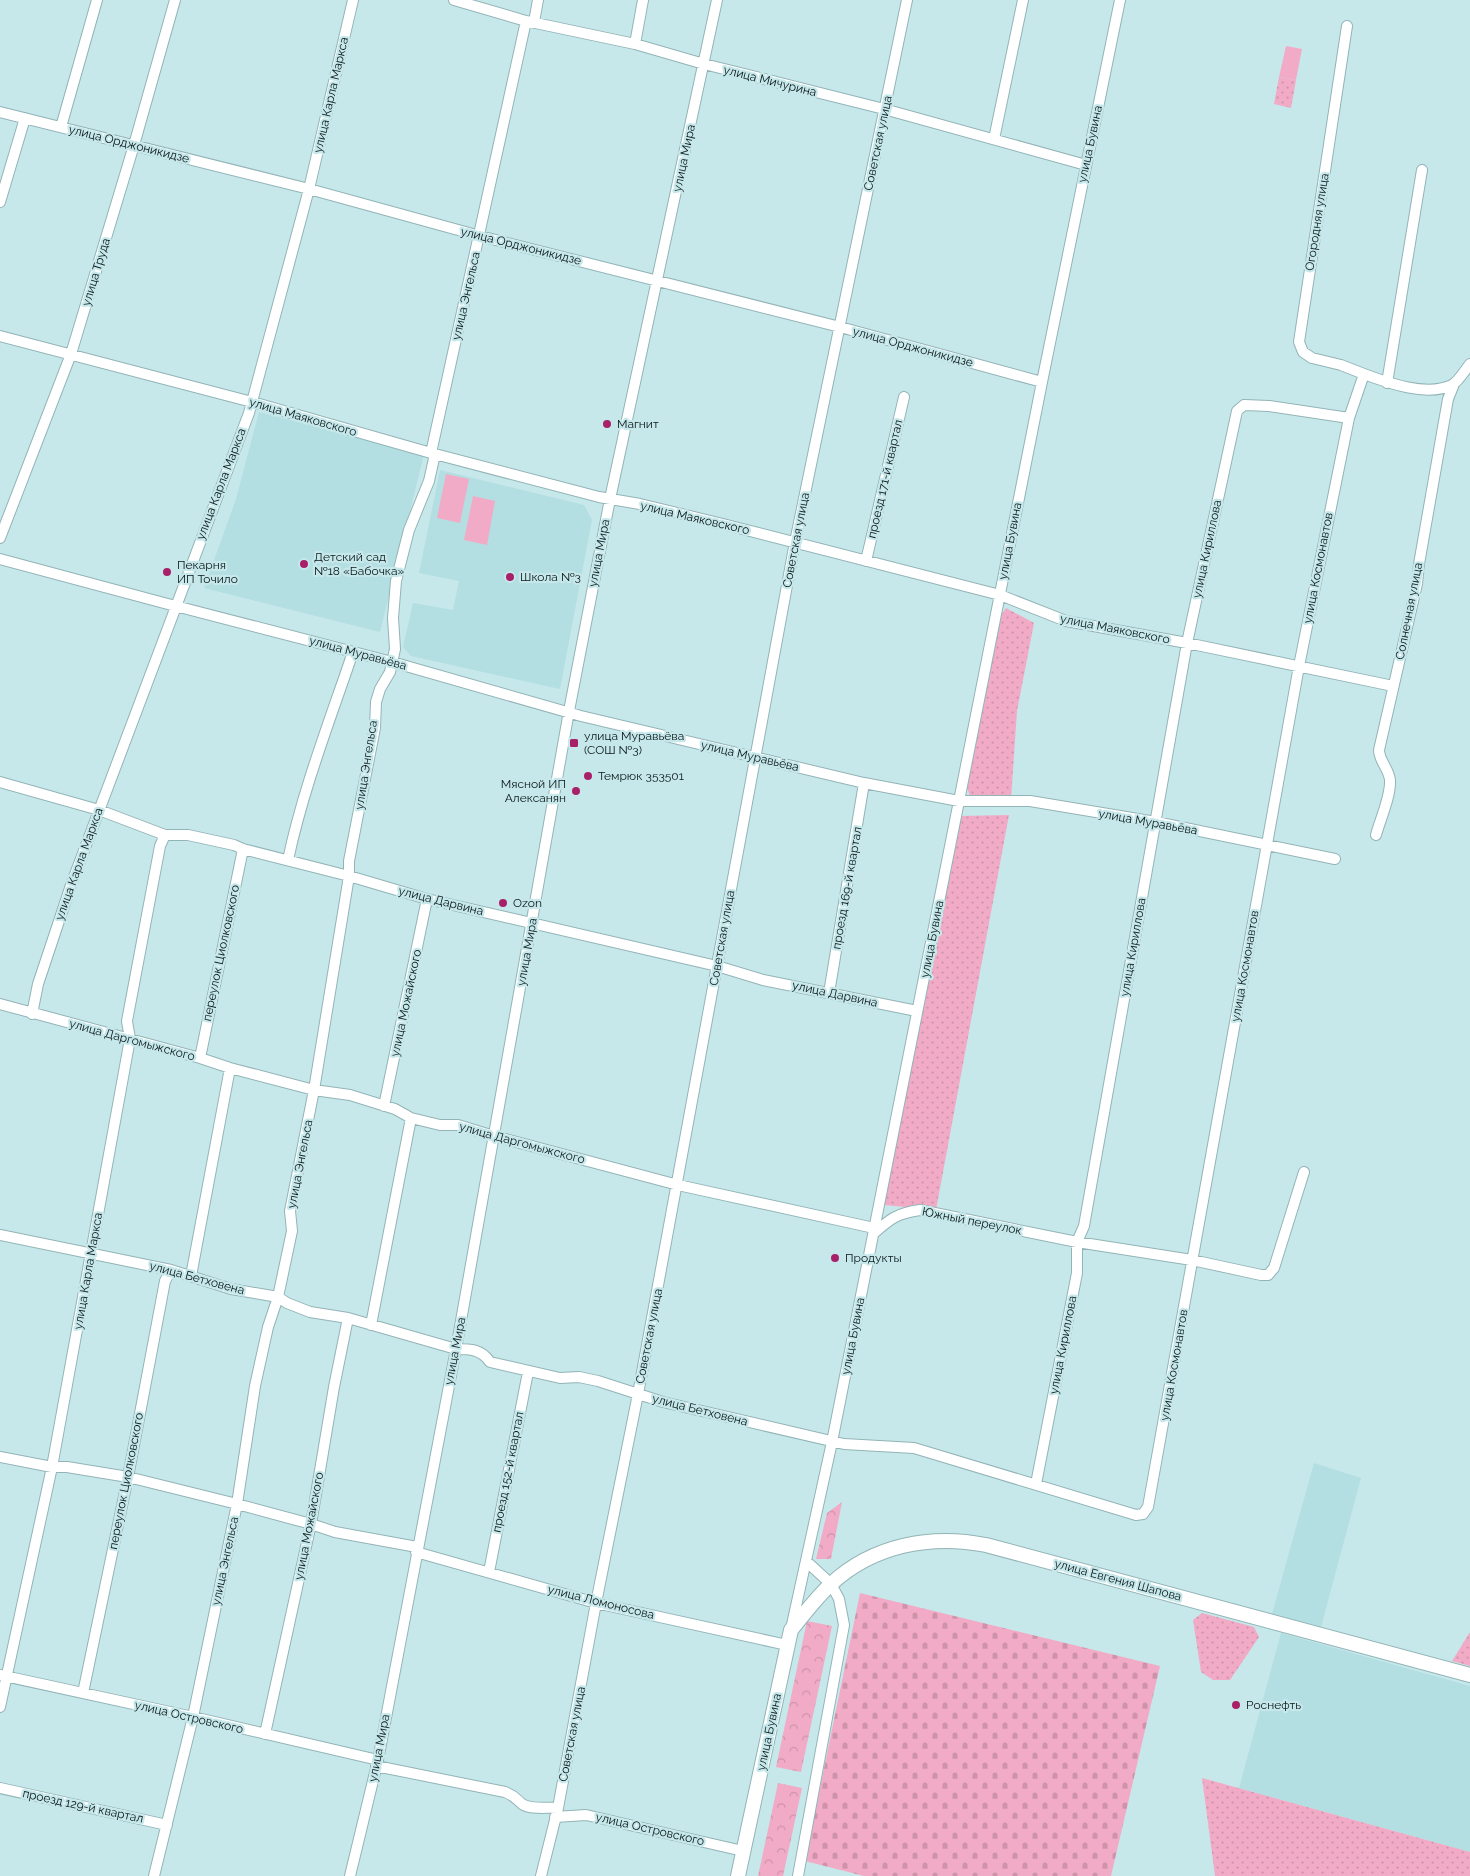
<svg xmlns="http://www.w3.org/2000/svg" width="1470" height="1876" viewBox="0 0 1470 1876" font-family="Raleway,sans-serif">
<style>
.built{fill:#b3dee2}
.grass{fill:url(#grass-dots)}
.forest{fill:url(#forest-crowns)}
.cemetery{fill:url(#cemetery-stones)}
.pitch{fill:#f2abc6}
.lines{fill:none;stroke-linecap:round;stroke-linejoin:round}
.street-casing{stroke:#93b4b7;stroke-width:12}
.secondary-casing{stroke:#93b4b7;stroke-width:16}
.street{stroke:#fff;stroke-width:10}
.secondary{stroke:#fff;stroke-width:14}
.poi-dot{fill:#a82068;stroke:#c6e8eb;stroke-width:2}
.labels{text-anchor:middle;stroke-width:4.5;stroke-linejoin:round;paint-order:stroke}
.street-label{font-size:12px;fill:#0a1618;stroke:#c6e8eb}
.poi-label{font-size:12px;fill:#0a1618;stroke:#c6e8eb;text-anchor:start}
</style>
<defs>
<pattern id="grass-dots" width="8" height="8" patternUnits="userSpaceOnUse" patternTransform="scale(1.25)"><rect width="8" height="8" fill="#f2abc6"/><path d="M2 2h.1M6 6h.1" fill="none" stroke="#ce92a9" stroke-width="1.8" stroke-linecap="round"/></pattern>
<pattern id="forest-crowns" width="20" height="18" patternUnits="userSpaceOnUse" patternTransform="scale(1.25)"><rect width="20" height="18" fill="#f2abc6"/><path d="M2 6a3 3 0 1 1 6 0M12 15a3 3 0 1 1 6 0" fill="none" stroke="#ce92a9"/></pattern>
<pattern id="cemetery-stones" width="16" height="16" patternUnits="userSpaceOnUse" patternTransform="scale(1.25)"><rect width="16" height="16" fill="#f2abc6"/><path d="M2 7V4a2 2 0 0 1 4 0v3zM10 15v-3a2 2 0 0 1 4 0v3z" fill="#ce92a9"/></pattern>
</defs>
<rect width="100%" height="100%" fill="#c6e8eb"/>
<path class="built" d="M 259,412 L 424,454 L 380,632 L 204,588 L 236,499 Z
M 440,470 L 584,505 L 592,520 L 560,689 L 411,656 L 403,647 L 413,603 L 453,610 L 459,581 L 419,573 Z
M 1314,1463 L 1361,1478 L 1321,1627 L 1272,1614 Z
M 1281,1633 L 1470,1686 L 1470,1852 L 1239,1788 Z"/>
<path class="grass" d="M 1279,77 L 1296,80 L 1291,108 L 1274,104 Z
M 1006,608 L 1034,623 L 1017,711 L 1011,799 L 971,799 L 967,788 L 1000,617 Z
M 1009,815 L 936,1210 L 884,1205 L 960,816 Z
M 1202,1613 L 1254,1627 L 1259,1637 L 1230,1680 L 1213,1680 L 1201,1672 L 1193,1620 Z
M 1470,1632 L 1470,1666 L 1452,1661 Z
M 1202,1778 L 1470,1852 L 1470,1876 L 1215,1876 Z"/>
<path class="forest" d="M 842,1502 L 831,1559 L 816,1559 L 827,1513 Z
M 807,1621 L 832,1626 L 801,1772 L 776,1767 Z
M 778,1783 L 802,1788 L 783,1876 L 758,1876 Z"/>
<path class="cemetery" d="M 860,1593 L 1160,1666 L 1111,1876 L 864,1876 L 805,1861 Z"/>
<path class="pitch" d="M 1286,46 L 1302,49 L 1296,80 L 1279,77 Z
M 446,474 L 469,479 L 460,523 L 437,518 Z
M 473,496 L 495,501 L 487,545 L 464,540 Z"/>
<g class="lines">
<defs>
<path id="street" d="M 454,0 L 526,21 L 635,44 L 704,64 L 884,109 L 1086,165
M 534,22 L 538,0
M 1347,26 L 1299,342 L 1303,352 L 1312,358 L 1341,365 L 1364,374
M 635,44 L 643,0
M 0,112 L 309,189 L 480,236 L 840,327 L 1042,382
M 61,127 L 97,0
M 994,139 L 1023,0
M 0,202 L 25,118
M 0,336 L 252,402 L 431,453 L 599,497 L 640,504 L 727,525 L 1000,595 L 1066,621 L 1187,643 L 1393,686
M 1387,383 L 1422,170
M 431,453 L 526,21
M 0,538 L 71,354 L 134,145 L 175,0
M 0,559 L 164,603 L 392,662 L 581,716 L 864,783 L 959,801 L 1030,801 L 1156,822 L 1335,859
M 866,561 L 904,397
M 0,782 L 99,810 L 165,835 L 188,835 L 234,845 L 243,849 L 349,876 L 427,899 L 717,966 L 763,980 L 917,1011
M 1376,835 C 1380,820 1391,796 1390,780 C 1389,769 1379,761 1379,750 L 1417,584 L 1419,564 L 1448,399 L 1454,384
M 288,860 C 303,789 330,720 353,652
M 829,993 L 864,783
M 0,1004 L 200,1058 L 230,1068 L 314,1090 L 350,1095 L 395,1109 L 411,1118 L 440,1125 L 458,1125 L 494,1136 L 678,1185 L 874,1228
M 32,1014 L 38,984 L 71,885 L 249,413 L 309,189 L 353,0
M 200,1058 L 243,849
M 384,1106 L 427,899
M 873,1234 C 890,1219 897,1213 920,1210 L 1077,1242 L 1192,1260 L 1261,1275 L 1268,1275 L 1274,1268 L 1304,1172
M 0,1235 L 171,1270 L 231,1289 L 278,1297 L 287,1303 L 310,1312 L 348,1318 L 456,1349 C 470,1349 481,1349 490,1362 L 560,1378 L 579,1377 L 598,1381 L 663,1402 L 844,1444 L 914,1448 L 1136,1515 L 1143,1514 L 1148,1507 L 1299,666 L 1349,418
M 191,1276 L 230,1068
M 371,1325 L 411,1118
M 0,1457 L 52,1467 L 67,1467 L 128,1477 L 237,1504 L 311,1524 L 335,1532 L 417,1547
M 1036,1484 L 1077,1273 L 1077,1242 L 1084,1226 L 1187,643 L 1237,411 L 1244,405 L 1269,406 L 1349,418 L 1364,374 C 1388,383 1427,397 1452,385 C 1459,381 1465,370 1470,364
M 416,1552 L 596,1603 L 787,1645
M 489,1572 L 528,1372
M 791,1629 L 832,1442 L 1042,382 L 1120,0
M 0,1675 L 193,1717 L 378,1760
M 83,1693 L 128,1477 L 165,1281 L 171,1270
M 0,1707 L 52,1467 L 130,1039 L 127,1021 L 160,846 L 165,835
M 265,1734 L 311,1524 L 334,1387 L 348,1318
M 376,1766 L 505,1792 C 515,1796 515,1798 522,1804 C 531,1810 547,1807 558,1808
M 0,1788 L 167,1825
M 555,1817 L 586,1815 L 743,1851
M 154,1876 L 193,1717 L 237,1504 L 255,1386 L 268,1327 L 278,1297 L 292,1231 L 290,1211 L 314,1090 L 349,876 L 349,861 L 375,728 L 376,702 L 380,689 L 390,672 L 395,649 L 393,618 L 396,581 L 409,530 L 429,481 L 435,454
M 350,1876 L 378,1760 L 456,1349 L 569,711 L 610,499 L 717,0
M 541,1876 L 558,1808 L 596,1603 L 638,1394 L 795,542 L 907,0
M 798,1876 L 844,1625 L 839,1599 L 831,1584 L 806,1561"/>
<path id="secondary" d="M 738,1876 L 791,1630 C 804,1614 816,1598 831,1584 C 873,1545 931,1534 986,1545 L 1470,1675"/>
</defs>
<use href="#street" class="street-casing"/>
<use href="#secondary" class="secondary-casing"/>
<use href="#street" class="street"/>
<use href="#secondary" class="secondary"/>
</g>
<g class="poi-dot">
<circle cx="607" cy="424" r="5"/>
<circle cx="304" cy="564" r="5"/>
<circle cx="167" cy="572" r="5"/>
<circle cx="510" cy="577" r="5"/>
<rect x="569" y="738" width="10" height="10" rx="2.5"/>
<circle cx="588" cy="776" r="5"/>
<circle cx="576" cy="791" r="5"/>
<circle cx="503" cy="903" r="5"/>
<circle cx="835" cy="1258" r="5"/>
<circle cx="1236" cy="1705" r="5"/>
</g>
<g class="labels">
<g class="street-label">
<text transform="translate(770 81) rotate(14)" y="4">улица Мичурина</text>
<text transform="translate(331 95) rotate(-77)" y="4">улица Карла Маркса</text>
<text transform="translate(878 143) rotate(-78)" y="4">Советская улица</text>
<text transform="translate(129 144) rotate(14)" y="4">улица Орджоникидзе</text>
<text transform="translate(1090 144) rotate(-78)" y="4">улица Бувина</text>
<text transform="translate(684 158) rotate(-78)" y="4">улица Мира</text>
<text transform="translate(1317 222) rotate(-81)" y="4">Огородняя улица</text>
<text transform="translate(521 246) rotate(14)" y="4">улица Орджоникидзе</text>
<text transform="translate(96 272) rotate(-73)" y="4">улица Труда</text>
<text transform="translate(466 296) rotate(-77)" y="4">улица Энгельса</text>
<text transform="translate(913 347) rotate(15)" y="4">улица Орджоникидзе</text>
<text transform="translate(303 417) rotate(16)" y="4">улица Маяковского</text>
<text transform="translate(885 479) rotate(-77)" y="4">проезд 171-й квартал</text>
<text transform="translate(221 484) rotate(-69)" y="4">улица Карла Маркса</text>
<text transform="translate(695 518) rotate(13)" y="4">улица Маяковского</text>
<text transform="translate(796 540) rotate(-79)" y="4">Советская улица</text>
<text transform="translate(1010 541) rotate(-79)" y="4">улица Бувина</text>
<text transform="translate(1207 549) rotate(-78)" y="4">улица Кириллова</text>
<text transform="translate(599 553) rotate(-79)" y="4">улица Мира</text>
<text transform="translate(1318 568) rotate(-79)" y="4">улица Космонавтов</text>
<text transform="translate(1409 611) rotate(-79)" y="4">Солнечная улица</text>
<text transform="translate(1115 629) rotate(11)" y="4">улица Маяковского</text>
<text transform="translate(358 653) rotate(15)" y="4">улица Муравьёва</text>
<text transform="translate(750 756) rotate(13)" y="4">улица Муравьёва</text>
<text transform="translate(366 765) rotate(-81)" y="4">улица Энгельса</text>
<text transform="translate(1148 822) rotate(10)" y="4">улица Муравьёва</text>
<text transform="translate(79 864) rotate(-70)" y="4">улица Карла Маркса</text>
<text transform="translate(847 888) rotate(-80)" y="4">проезд 169-й квартал</text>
<text transform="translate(441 901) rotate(14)" y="4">улица Дарвина</text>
<text transform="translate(722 938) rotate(-80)" y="4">Советская улица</text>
<text transform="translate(932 939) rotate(-79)" y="4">улица Бувина</text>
<text transform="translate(1133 947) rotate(-80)" y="4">улица Кириллова</text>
<text transform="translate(527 952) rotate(-80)" y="4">улица Мира</text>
<text transform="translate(221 953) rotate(-78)" y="4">переулок Циолковского</text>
<text transform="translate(1245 966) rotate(-80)" y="4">улица Космонавтов</text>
<text transform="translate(835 994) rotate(12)" y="4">улица Дарвина</text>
<text transform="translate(406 1003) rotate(-78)" y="4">улица Можайского</text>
<text transform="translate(132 1040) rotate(15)" y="4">улица Даргомыжского</text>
<text transform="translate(522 1143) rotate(15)" y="4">улица Даргомыжского</text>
<text transform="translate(300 1164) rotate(-79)" y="4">улица Энгельса</text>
<text transform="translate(972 1221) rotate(11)" y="4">Южный переулок</text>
<text transform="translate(88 1271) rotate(-80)" y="4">улица Карла Маркса</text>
<text transform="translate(197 1278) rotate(15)" y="4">улица Бетховена</text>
<text transform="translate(649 1336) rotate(-79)" y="4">Советская улица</text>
<text transform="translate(853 1336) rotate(-79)" y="4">улица Бувина</text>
<text transform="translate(1063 1345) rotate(-79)" y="4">улица Кириллова</text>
<text transform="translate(455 1351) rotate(-79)" y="4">улица Мира</text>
<text transform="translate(1174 1365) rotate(-80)" y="4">улица Космонавтов</text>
<text transform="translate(700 1410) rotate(14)" y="4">улица Бетховена</text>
<text transform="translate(508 1472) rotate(-79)" y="4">проезд 152-й квартал</text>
<text transform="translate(126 1481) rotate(-79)" y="4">переулок Циолковского</text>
<text transform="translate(309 1526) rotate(-79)" y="4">улица Можайского</text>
<text transform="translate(225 1561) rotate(-78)" y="4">улица Энгельса</text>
<text transform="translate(1118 1580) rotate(15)" y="4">улица Евгения Шапова</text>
<text transform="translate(601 1602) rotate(14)" y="4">улица Ломоносова</text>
<text transform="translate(189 1717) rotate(13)" y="4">улица Островского</text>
<text transform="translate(769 1732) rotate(-78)" y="4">улица Бувина</text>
<text transform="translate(572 1734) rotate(-79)" y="4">Советская улица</text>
<text transform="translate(379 1748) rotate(-79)" y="4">улица Мира</text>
<text transform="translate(83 1806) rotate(12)" y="4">проезд 129-й квартал</text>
<text transform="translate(650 1829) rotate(13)" y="4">улица Островского</text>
</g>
<g class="poi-label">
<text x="617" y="428">Магнит</text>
<text x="314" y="561">Детский сад<tspan x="314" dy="14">№18 «Бабочка»</tspan></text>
<text x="177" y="569">Пекарня<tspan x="177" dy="14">ИП Точило</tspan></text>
<text x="520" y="581">Школа №3</text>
<text x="584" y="740">улица Муравьёва<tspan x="584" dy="14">(СОШ №3)</tspan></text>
<text x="598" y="780">Темрюк 353501</text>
<text x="566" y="788" text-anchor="end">Мясной ИП<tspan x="566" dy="14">Алексанян</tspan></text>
<text x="513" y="907">Ozon</text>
<text x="845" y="1262">Продукты</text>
<text x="1246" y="1709">Роснефть</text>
</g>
</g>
</svg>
